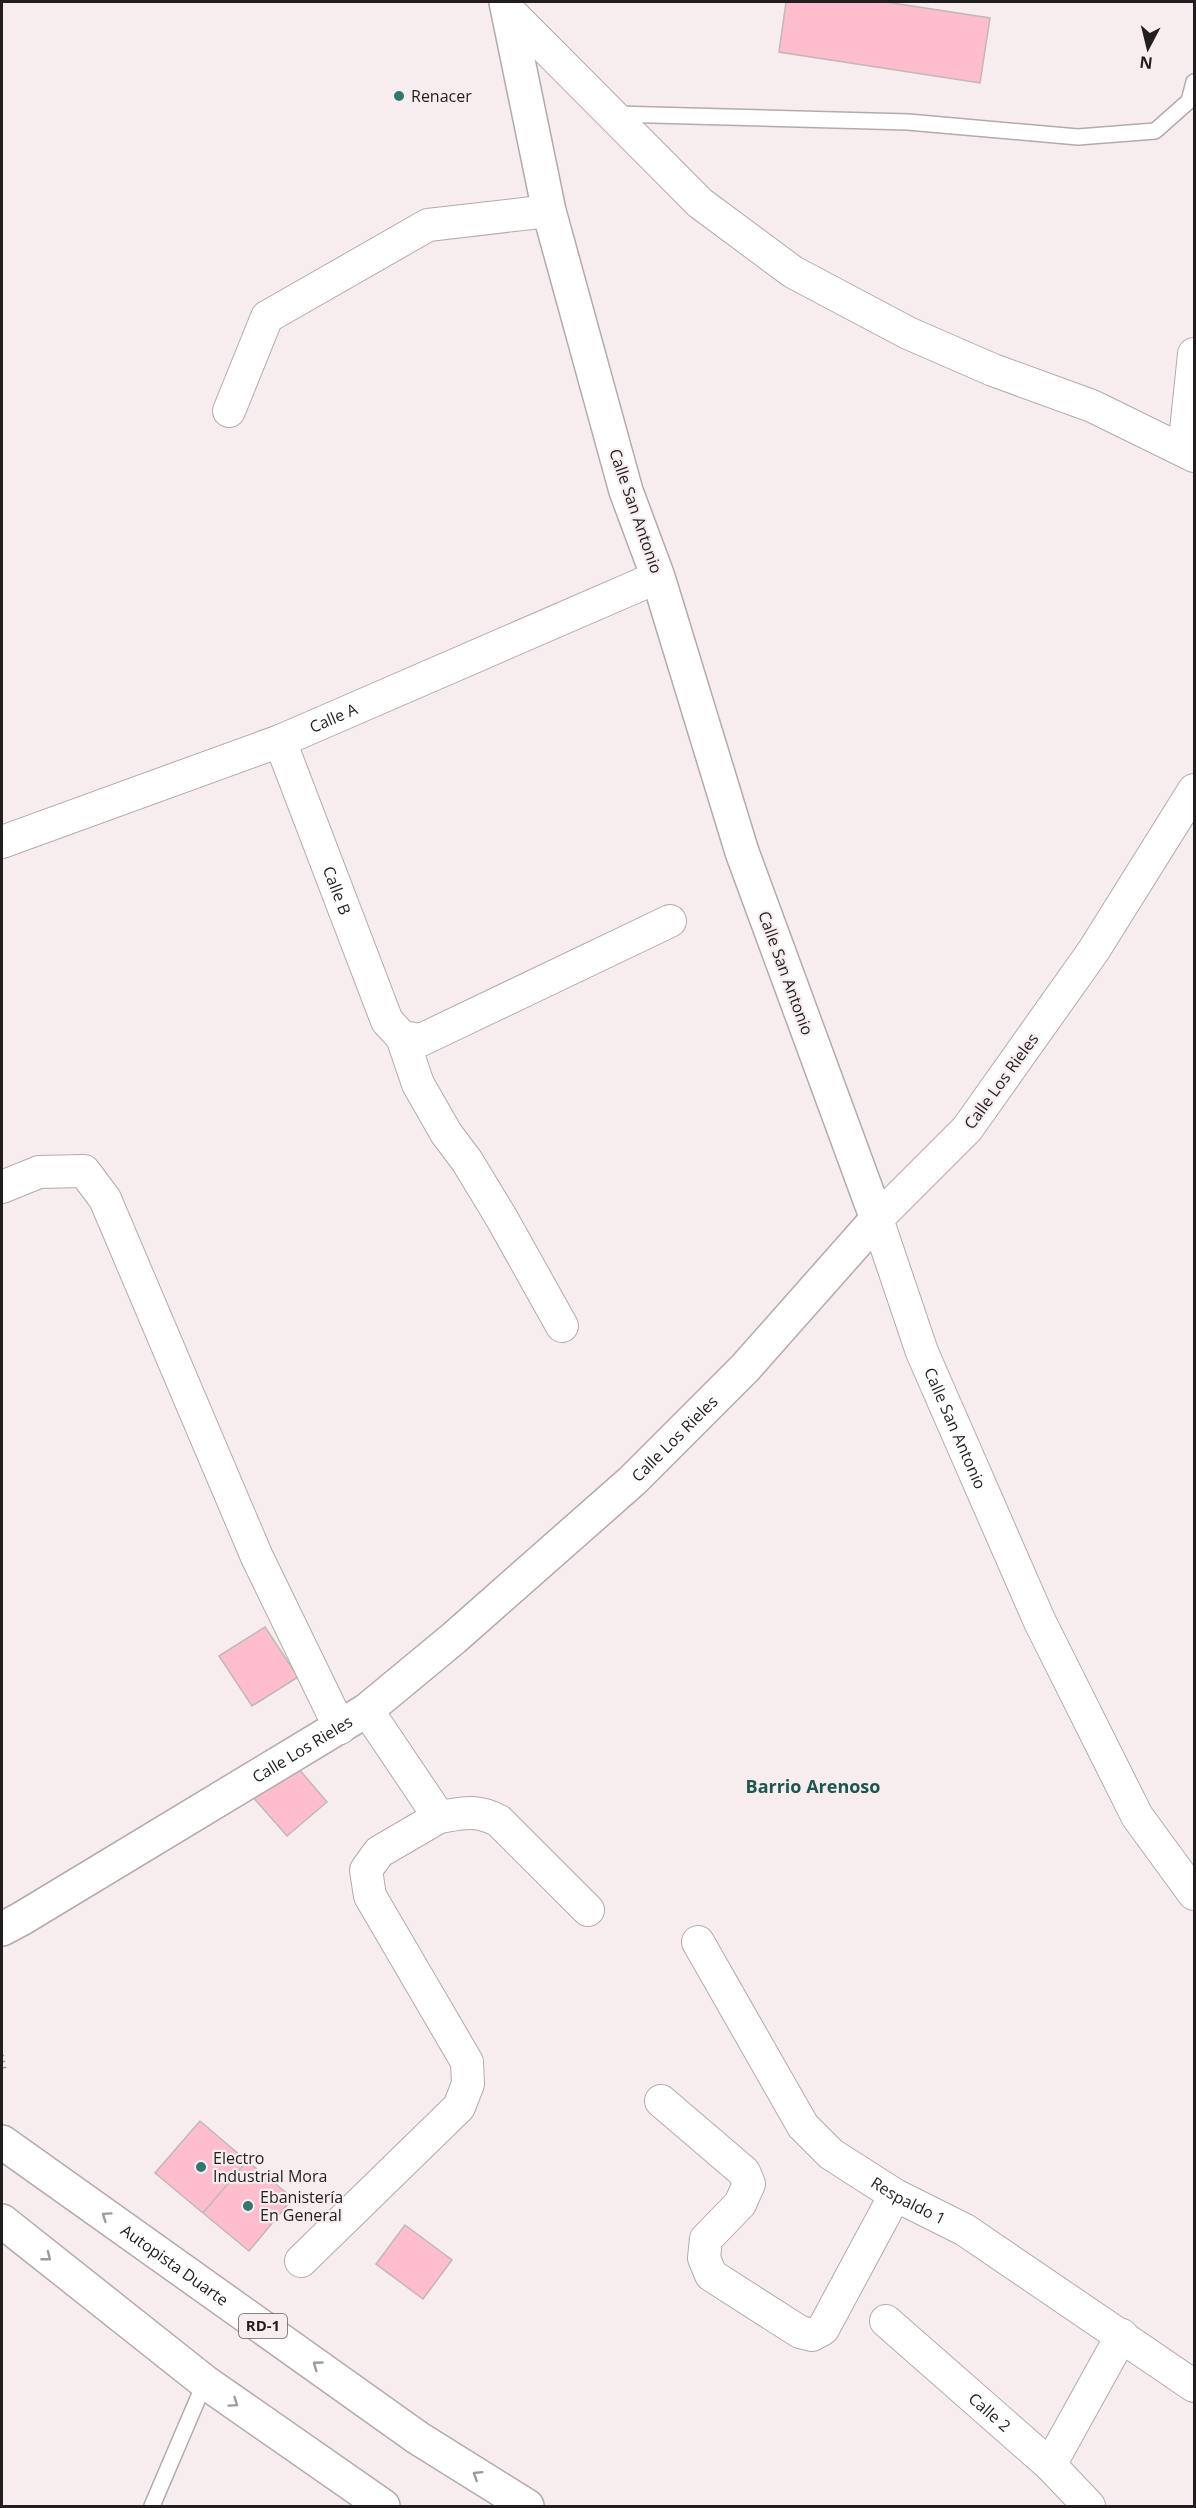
<svg xmlns="http://www.w3.org/2000/svg" width="1196" height="2508" viewBox="0 0 1196 2508" font-family="'Open Sans',sans-serif">
<style>
.building{fill:#febdcc;stroke:#c0b7b8;stroke-width:1.5}
.lines{fill:none;stroke-linecap:round;stroke-linejoin:round}
.service-casing{stroke:#b3aaac;stroke-width:18}
.minor-casing{stroke:#b3aaac;stroke-width:34}
.tertiary-casing{stroke:#b3aaac;stroke-width:36}
.motorway-casing{stroke:#b3aaac;stroke-width:36}
.path{stroke:#a39b9d;stroke-width:4;stroke-dasharray:1.5 4.5;stroke-linecap:butt}
.service{stroke:#fff;stroke-width:15}
.minor{stroke:#fff;stroke-width:32}
.tertiary{stroke:#fff;stroke-width:33}
.motorway{stroke:#fff;stroke-width:33}
.oneway{stroke:#9c9a9a}
.poi-dot{fill:#31786f;stroke:#f7edef;stroke-width:2}
.labels{text-anchor:middle;stroke-width:4.5;stroke-linejoin:round;paint-order:stroke}
.shield{fill:#f7edef;stroke:#625c5d;stroke-width:1.5}
.shield-label{font-size:15px;font-weight:bold;fill:#221e1f}
.poi-label{font-size:16px;fill:#221e1f;stroke:#f7edef;text-anchor:start}
.street-label{font-size:16px;fill:#221e1f;stroke:#f7edef}
.neighbourhood-label{font-size:18px;font-weight:bold;fill:#1c564f;stroke:#f7edef}
</style>
<rect width="100%" height="100%" fill="#f7edef"/>
<path class="building" d="M 786,2 L 886,2 L 990,18 L 980,83 L 779,52 Z
M 265,1627 L 298,1677 L 252,1706 L 219,1656 Z
M 292,1761 L 327,1802 L 287,1836 L 252,1796 Z
M 200,2121 L 247,2161 L 203,2213 L 155,2173 Z
M 247,2161 L 293,2198 L 249,2251 L 203,2213 Z
M 405,2225 L 452,2260 L 423,2299 L 376,2264 Z"/>
<g class="lines">
<defs>
<path id="service" d="M 615,114 L 908,122 L 1078,137 L 1155,131 L 1189,101 L 1194,82
M 152,2506 L 205,2382"/>
<g id="minor">
<path d="M 510,12 L 700,203 L 793,272 L 908,333 L 993,370 L 1092,406 L 1194,456"/>
<path d="M 229,411 L 267,317 L 428,225 L 549,211"/>
<path d="M 1184,450 L 1194,354"/>
<path id="s1" d="M 280,741 L 387,1021 L 402,1037 L 418,1084 L 446,1133 L 467,1161 L 501,1217 L 562,1326"/>
<path id="s2" d="M 1194,790 L 1094,950 L 967,1129 L 877,1219 L 922,1352 L 1040,1622 L 1137,1816 L 1194,1894"/>
<path id="s3" d="M 2,842 L 280,741 L 658,577"/>
<path d="M 402,1037 L 421,1040 L 670,921"/>
<path d="M 2,1187 L 39,1172 L 84,1171 L 105,1199 L 257,1557 L 340,1728"/>
<path d="M 439,1817 C 464,1813 476,1809 499,1821 L 588,1910"/>
<path id="s4" d="M 698,1942 L 803,2126 L 831,2154 L 895,2195 L 965,2230 L 1194,2386"/>
<path d="M 661,2101 L 744,2172 L 749,2184 L 740,2204 L 706,2239 L 704,2258 L 711,2275 L 800,2332 L 812,2335 L 823,2329 L 895,2195"/>
<path d="M 301,2261 L 459,2107 L 468,2084 L 467,2062 L 370,1896 L 366,1870 L 379,1852 L 439,1817 L 367,1710"/>
<path id="s5" d="M 886,2321 L 1050,2465 L 1089,2506"/>
<path d="M 1050,2465 L 1122,2335"/>
</g>
<g id="tertiary">
<path id="s6" d="M 2,1929 L 21,1919 L 367,1710 L 454,1638 L 632,1481 L 745,1368 L 877,1219 L 742,852 L 658,577 L 626,491 L 549,211 L 506,2"/>
</g>
<g id="motorway">
<path id="s7" d="M 2,2142 L 418,2438 L 527,2506"/>
<path d="M 2,2221 L 205,2382 L 383,2506"/>
</g>
</defs>
<use href="#service" class="service-casing"/>
<use href="#minor" class="minor-casing"/>
<use href="#tertiary" class="tertiary-casing"/>
<use href="#motorway" class="motorway-casing"/>
<path class="path" d="M 2,2055 L 5,2071"/>
<use href="#service" class="service"/>
<use href="#minor" class="minor"/>
<use href="#tertiary" class="tertiary"/>
<use href="#motorway" class="motorway"/>
</g>
<defs><path id="oneway-chevron" d="M-2-3.5L2.5 0L-2 3.5" fill="none" stroke-width="1.6" stroke-linecap="round" stroke-linejoin="round" transform="scale(1.5)"/></defs>
<g class="oneway">
<use href="#oneway-chevron" transform="translate(106 2216) rotate(-145)"/>
<use href="#oneway-chevron" transform="translate(47 2257) rotate(38)"/>
<use href="#oneway-chevron" transform="translate(317 2365) rotate(-144)"/>
<use href="#oneway-chevron" transform="translate(234 2403) rotate(35)"/>
<use href="#oneway-chevron" transform="translate(477 2475) rotate(-148)"/>
</g>
<g class="poi-dot">
<circle cx="399" cy="96" r="6"/>
<circle cx="201" cy="2167" r="6"/>
<circle cx="248" cy="2206" r="6"/>
</g>
<g class="labels">
<rect class="shield" x="239" y="2314" width="48" height="24" rx="4.5"/>
<g class="shield-label">
<text x="263" y="2331">RD-1</text>
</g>
<g class="poi-label">
<text x="411" y="102">Renacer</text>
<text x="213" y="2164">Electro<tspan x="213" dy="18">Industrial Mora</tspan></text>
<text x="260" y="2203">Ebanistería<tspan x="260" dy="18">En General</tspan></text>
</g>
<g class="street-label">
<text transform="translate(636 511) rotate(71)" y="6">Calle San Antonio</text>
<text dy="6" stroke="none"><textPath href="#s3" startOffset="354">Calle A</textPath></text>
<text dy="6" stroke="none"><textPath href="#s1" startOffset="160">Calle B</textPath></text>
<text transform="translate(786 973) rotate(70)" y="6">Calle San Antonio</text>
<text transform="translate(1001 1081) rotate(-54)" y="6">Calle Los Rieles</text>
<text dy="6" stroke="none"><textPath href="#s2" startOffset="759">Calle San Antonio</textPath></text>
<text dy="6" stroke="none"><textPath href="#s6" startOffset="836">Calle Los Rieles</textPath></text>
<text dy="6" stroke="none"><textPath href="#s6" startOffset="350">Calle Los Rieles</textPath></text>
<text dy="6" stroke="none"><textPath href="#s4" startOffset="342">Respaldo 1</textPath></text>
<text dy="6" stroke="none"><textPath href="#s7" startOffset="212">Autopista Duarte</textPath></text>
<text dy="6" stroke="none"><textPath href="#s5" startOffset="138">Calle 2</textPath></text>
</g>
<g class="neighbourhood-label">
<text x="813" y="1793">Barrio Arenoso</text>
</g>
</g>
<rect width="1196" height="2508" fill="none" stroke="#221e1f" stroke-width="6"/>
<g transform="translate(1148 48) rotate(187)" stroke="#f7edef" stroke-width="4.5" paint-order="stroke">
<path d="M0-4.5L10 22L0 15L-10 22Z" fill="#221e1f"/>
<text y="-9" font-size="16" font-weight="bold" text-anchor="middle" fill="#221e1f">N</text>
</g>
</svg>
